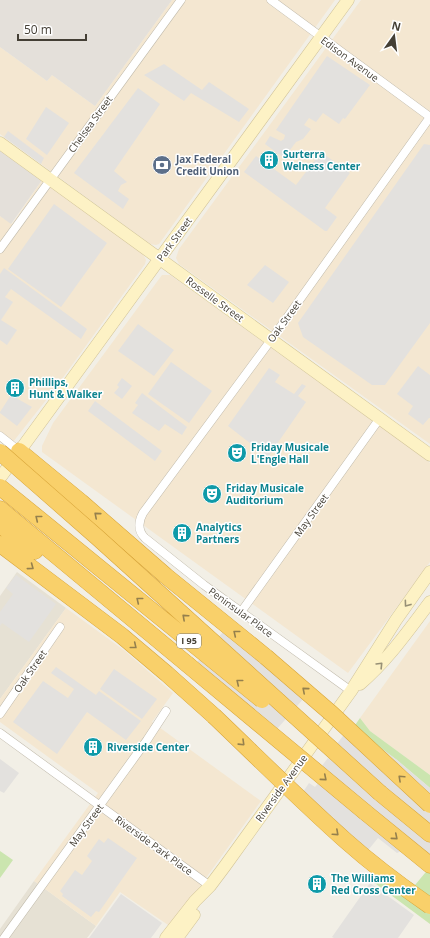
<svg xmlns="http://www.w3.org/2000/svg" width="430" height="938" viewBox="0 0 430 938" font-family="'Open Sans',sans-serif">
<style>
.residential{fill:#e6e1d4}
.commercial{fill:#f4e7d1}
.industrial{fill:#e4e0da}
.green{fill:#cbe5af}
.parking{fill:#e3e1de}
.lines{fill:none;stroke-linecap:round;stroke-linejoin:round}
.street-casing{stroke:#c0baab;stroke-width:9}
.secondary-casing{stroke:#d1c397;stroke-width:13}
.highway-casing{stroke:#d8a53a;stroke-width:17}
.street{stroke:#fff;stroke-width:8}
.secondary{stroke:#fdf2c5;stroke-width:12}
.highway{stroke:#f9d06a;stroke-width:16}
.highway-bridge-casing{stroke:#d8a53a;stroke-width:17;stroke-linecap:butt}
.highway-bridge{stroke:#f9d06a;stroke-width:16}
.oneway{stroke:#95804d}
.oneway2{stroke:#979076}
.labels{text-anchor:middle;stroke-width:3;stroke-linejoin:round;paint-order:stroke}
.shield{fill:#fff;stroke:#7c7972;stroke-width:1}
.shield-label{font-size:9px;font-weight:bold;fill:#443f35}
.street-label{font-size:10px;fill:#443f35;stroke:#fff}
.culture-label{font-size:10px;font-weight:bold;fill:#0d838f;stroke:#fff;text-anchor:start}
.service-label{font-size:10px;font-weight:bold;fill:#4e5e75;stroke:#fff;text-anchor:start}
</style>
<rect width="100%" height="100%" fill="#f2efe6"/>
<path class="residential" d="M 17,572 L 66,608 L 0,699 L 0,596 Z
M 34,881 L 96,926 L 87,938 L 0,938 L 0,929 Z"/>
<path class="commercial" d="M 172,0 L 335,0 L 159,244 L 156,245 L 150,244 L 0,134 L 0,47 L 47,81 L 52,75 L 95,106 Z
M 361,0 L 430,0 L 430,444 L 179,264 L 176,258 L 179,249 Z
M 42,180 L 143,254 L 146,260 L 145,264 L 54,390 L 13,442 L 0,431 L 0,216 L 12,224 Z
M 162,275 L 170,275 L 212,305 L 398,439 L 430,463 L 430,562 L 348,673 L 42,452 L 42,446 L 53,423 Z
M 66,608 L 125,651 L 173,693 L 152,722 L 261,801 L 171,927 L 120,892 L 96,926 L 34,881 L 98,793 L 0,722 L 0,699 Z
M 430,621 L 430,775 L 370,731 L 360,718 Z"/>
<path class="industrial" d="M 0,0 L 172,0 L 95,106 L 52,75 L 47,81 L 0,47 Z
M 0,150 L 42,180 L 11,224 L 0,216 Z"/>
<path class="green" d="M 360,718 L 370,731 L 430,775 L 430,788 L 397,760 L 353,728 Z
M 0,851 L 13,860 L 0,878 Z
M 381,862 L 415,885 L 430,867 L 430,924 L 368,878 Z"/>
<path class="parking" d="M 327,56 L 370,85 L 345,119 L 343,118 L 339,124 L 323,113 L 316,122 L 309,118 L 304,125 L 311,129 L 303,139 L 296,142 L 284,158 L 265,144 L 270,136 L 281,141 L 284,139 L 285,135 L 276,130 Z
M 164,64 L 202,90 L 209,82 L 249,109 L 239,122 L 191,93 L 184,101 L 144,75 Z
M 138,88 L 160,104 L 114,171 L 127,182 L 121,185 L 118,191 L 129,199 L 123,209 L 74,173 Z
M 46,107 L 69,123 L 47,155 L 26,139 Z
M 8,131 L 44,158 L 41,164 L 4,137 Z
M 424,144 L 430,145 L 430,323 L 385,385 L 372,385 L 303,337 L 298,323 Z
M 321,152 L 350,173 L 325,208 L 337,217 L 327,231 L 325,231 L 244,172 L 256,156 L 296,185 Z
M 54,204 L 107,243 L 61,307 L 8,269 Z
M 265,265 L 289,282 L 273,303 L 247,285 Z
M 4,268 L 87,329 L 81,339 L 11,289 L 5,297 L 13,302 L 1,320 L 17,330 L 7,345 L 0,340 L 0,274 Z
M 138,324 L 174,350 L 154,376 L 118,351 Z
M 171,362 L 212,391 L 189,423 L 148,394 Z
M 418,366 L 430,375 L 430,418 L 429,418 L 423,425 L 408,414 L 413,406 L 397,394 Z
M 269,368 L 280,375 L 275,382 L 294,394 L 302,384 L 306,386 L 298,396 L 306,402 L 268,457 L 228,426 Z
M 122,378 L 132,386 L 122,399 L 114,393 L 119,387 L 117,385 Z
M 142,393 L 187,427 L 182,435 L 165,424 L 159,431 L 132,413 L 138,405 L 135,403 Z
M 11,395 L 32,407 L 17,426 L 0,413 L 0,412 Z
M 95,401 L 162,451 L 155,461 L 88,411 Z
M 16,575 L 56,604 L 29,642 L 2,623 L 0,626 L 0,612 L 13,594 L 6,588 Z
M 223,632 L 304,698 L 271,736 L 191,669 Z
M 56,667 L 96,695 L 99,691 L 141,721 L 126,740 L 87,712 L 57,754 L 13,722 L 43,681 L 68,698 L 74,689 L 51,673 Z
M 114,669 L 157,699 L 142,719 L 100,689 Z
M 346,732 L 366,737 L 397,760 L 430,788 L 430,863 L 406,849 L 397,853 L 378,838 L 365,854 L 334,820 L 334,818 L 301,795 L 309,783 L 315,787 L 322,779 L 317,772 L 328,758 L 333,762 L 339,754 L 333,749 Z
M 0,759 L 19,773 L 4,793 L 0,791 Z
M 108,838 L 137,858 L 99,912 L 96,911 L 91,917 L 62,896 L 63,894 L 60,891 L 75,870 L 82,875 L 92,861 L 87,856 L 99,839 L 104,843 Z
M 370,883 L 414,915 L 398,938 L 334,938 L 332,937 Z
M 121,894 L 162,923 L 151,938 L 89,938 Z"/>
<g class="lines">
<defs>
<path id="street" d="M 271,0 L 430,117 L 271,340 L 143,513 C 138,522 138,531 145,538 L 204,585 L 351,691
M 0,249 L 181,0
M 0,436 L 19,451
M 241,612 L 380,418
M 0,714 L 60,627
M 0,733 L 210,886
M 4,938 L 147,740 L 166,711"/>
<path id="secondary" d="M 0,143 L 430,455
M 0,478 L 348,0
M 360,684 C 388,660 408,631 430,602
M 166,938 L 195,901 L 210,886 L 225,866 L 351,691 L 396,620 L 430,572
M 177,938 L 194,915"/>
<path id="highway" d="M 19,451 L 81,502 L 166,576 L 266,657
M 0,509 L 187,664
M 0,525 L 35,551
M 0,544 L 122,636 L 167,674 L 214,716
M 380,793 L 430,834
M 365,812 L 430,865"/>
</defs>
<use href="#street" class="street-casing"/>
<use href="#secondary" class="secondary-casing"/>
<use href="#highway" class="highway-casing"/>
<use href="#street" class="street"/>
<use href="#secondary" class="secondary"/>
<use href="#highway" class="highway"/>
<defs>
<path id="highway-bridge" d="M 0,452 L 97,537 L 380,793
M 0,487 L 262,700
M 266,657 L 332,714 L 430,805
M 187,664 L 365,812
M 214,716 C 258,758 301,801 346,841 C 373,865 401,886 430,906"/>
</defs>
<use href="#highway-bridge" class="highway-bridge-casing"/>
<use href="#highway-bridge" class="highway-bridge"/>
</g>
<defs><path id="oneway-chevron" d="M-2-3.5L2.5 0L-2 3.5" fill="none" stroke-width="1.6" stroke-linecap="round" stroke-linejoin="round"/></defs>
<g class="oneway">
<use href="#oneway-chevron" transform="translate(97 515) rotate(-139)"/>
<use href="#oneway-chevron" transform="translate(38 518) rotate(-141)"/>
<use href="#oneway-chevron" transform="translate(31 567) rotate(37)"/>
<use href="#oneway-chevron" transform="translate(139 600) rotate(-141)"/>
<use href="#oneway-chevron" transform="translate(185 617) rotate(-138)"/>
<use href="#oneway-chevron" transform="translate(236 633) rotate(-141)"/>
<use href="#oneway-chevron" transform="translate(134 646) rotate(39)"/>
<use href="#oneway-chevron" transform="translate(239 682) rotate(-141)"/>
<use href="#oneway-chevron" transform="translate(305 690) rotate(-139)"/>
<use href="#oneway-chevron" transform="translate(242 743) rotate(44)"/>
<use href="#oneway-chevron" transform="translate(324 778) rotate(40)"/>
<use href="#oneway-chevron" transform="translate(401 778) rotate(-137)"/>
<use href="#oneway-chevron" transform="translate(336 833) rotate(42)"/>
<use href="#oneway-chevron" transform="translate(395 837) rotate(40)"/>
</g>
<g class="oneway2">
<use href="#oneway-chevron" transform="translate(407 604) rotate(126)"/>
<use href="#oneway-chevron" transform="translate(380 665) rotate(-46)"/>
</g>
<defs>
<symbol id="building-disc" viewBox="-11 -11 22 22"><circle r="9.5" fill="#0f9aa8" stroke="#fff"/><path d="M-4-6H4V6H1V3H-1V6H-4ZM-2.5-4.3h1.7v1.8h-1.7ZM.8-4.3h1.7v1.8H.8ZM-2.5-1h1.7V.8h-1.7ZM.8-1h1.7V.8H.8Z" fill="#fff"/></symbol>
<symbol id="bank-disc" viewBox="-11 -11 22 22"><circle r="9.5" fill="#5c6f8a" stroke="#fff"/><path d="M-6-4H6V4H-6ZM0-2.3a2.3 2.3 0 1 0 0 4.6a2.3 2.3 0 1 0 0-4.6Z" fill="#fff"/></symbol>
<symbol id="theatre-disc" viewBox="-11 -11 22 22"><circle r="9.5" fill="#0f9aa8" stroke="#fff"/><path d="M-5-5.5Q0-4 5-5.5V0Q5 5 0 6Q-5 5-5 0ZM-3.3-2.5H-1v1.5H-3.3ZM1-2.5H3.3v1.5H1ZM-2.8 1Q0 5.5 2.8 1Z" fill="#fff"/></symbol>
</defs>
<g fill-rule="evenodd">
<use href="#building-disc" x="258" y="149" width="22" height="22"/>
<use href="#bank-disc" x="151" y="154" width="22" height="22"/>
<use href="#building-disc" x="4" y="377" width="22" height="22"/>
<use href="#theatre-disc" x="226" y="442" width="22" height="22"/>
<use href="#theatre-disc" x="201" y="483" width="22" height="22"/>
<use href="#building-disc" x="171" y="522" width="22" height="22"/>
<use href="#building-disc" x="82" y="736" width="22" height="22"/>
<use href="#building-disc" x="306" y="873" width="22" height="22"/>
</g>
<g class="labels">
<rect class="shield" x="177" y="634" width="24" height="14" rx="3"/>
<g class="shield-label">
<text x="189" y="644">I 95</text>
</g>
<g class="street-label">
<text transform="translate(350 59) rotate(36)" y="4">Edison Avenue</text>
<text transform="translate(90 124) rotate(-54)" y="4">Chelsea Street</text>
<text transform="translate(174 239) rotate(-54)" y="4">Park Street</text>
<text transform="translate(215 299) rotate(36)" y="4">Rosselle Street</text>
<text transform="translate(284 321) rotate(-54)" y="4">Oak Street</text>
<text transform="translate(311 515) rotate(-54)" y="4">May Street</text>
<text transform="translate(241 612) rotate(36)" y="4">Peninsular Place</text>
<text transform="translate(30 671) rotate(-55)" y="4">Oak Street</text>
<text transform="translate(281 788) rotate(-54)" y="4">Riverside Avenue</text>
<text transform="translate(86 825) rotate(-54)" y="4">May Street</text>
<text transform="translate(154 845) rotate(36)" y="4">Riverside Park Place</text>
</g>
<g class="culture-label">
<text x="283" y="158">Surterra<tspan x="283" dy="12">Welness Center</tspan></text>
<text x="29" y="386">Phillips,<tspan x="29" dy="12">Hunt &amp; Walker</tspan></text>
<text x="251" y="451">Friday Musicale<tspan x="251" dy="12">L'Engle Hall</tspan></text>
<text x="226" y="492">Friday Musicale<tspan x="226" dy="12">Auditorium</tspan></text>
<text x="196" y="531">Analytics<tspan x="196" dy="12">Partners</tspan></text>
<text x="107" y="751">Riverside Center</text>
<text x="331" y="882">The Williams<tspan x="331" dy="12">Red Cross Center</tspan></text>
</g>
<g class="service-label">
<text x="176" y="163">Jax Federal<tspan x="176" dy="12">Credit Union</tspan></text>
</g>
</g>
<g transform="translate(394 36) rotate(14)" stroke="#ffffff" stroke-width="3" paint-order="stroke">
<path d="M0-3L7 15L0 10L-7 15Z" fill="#443f35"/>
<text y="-6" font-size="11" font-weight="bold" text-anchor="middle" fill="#443f35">N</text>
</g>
<path d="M18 34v6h68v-6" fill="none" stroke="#443f35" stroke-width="2"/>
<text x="24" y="34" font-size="12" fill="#443f35" stroke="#ffffff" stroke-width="3" paint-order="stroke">50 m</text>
</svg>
